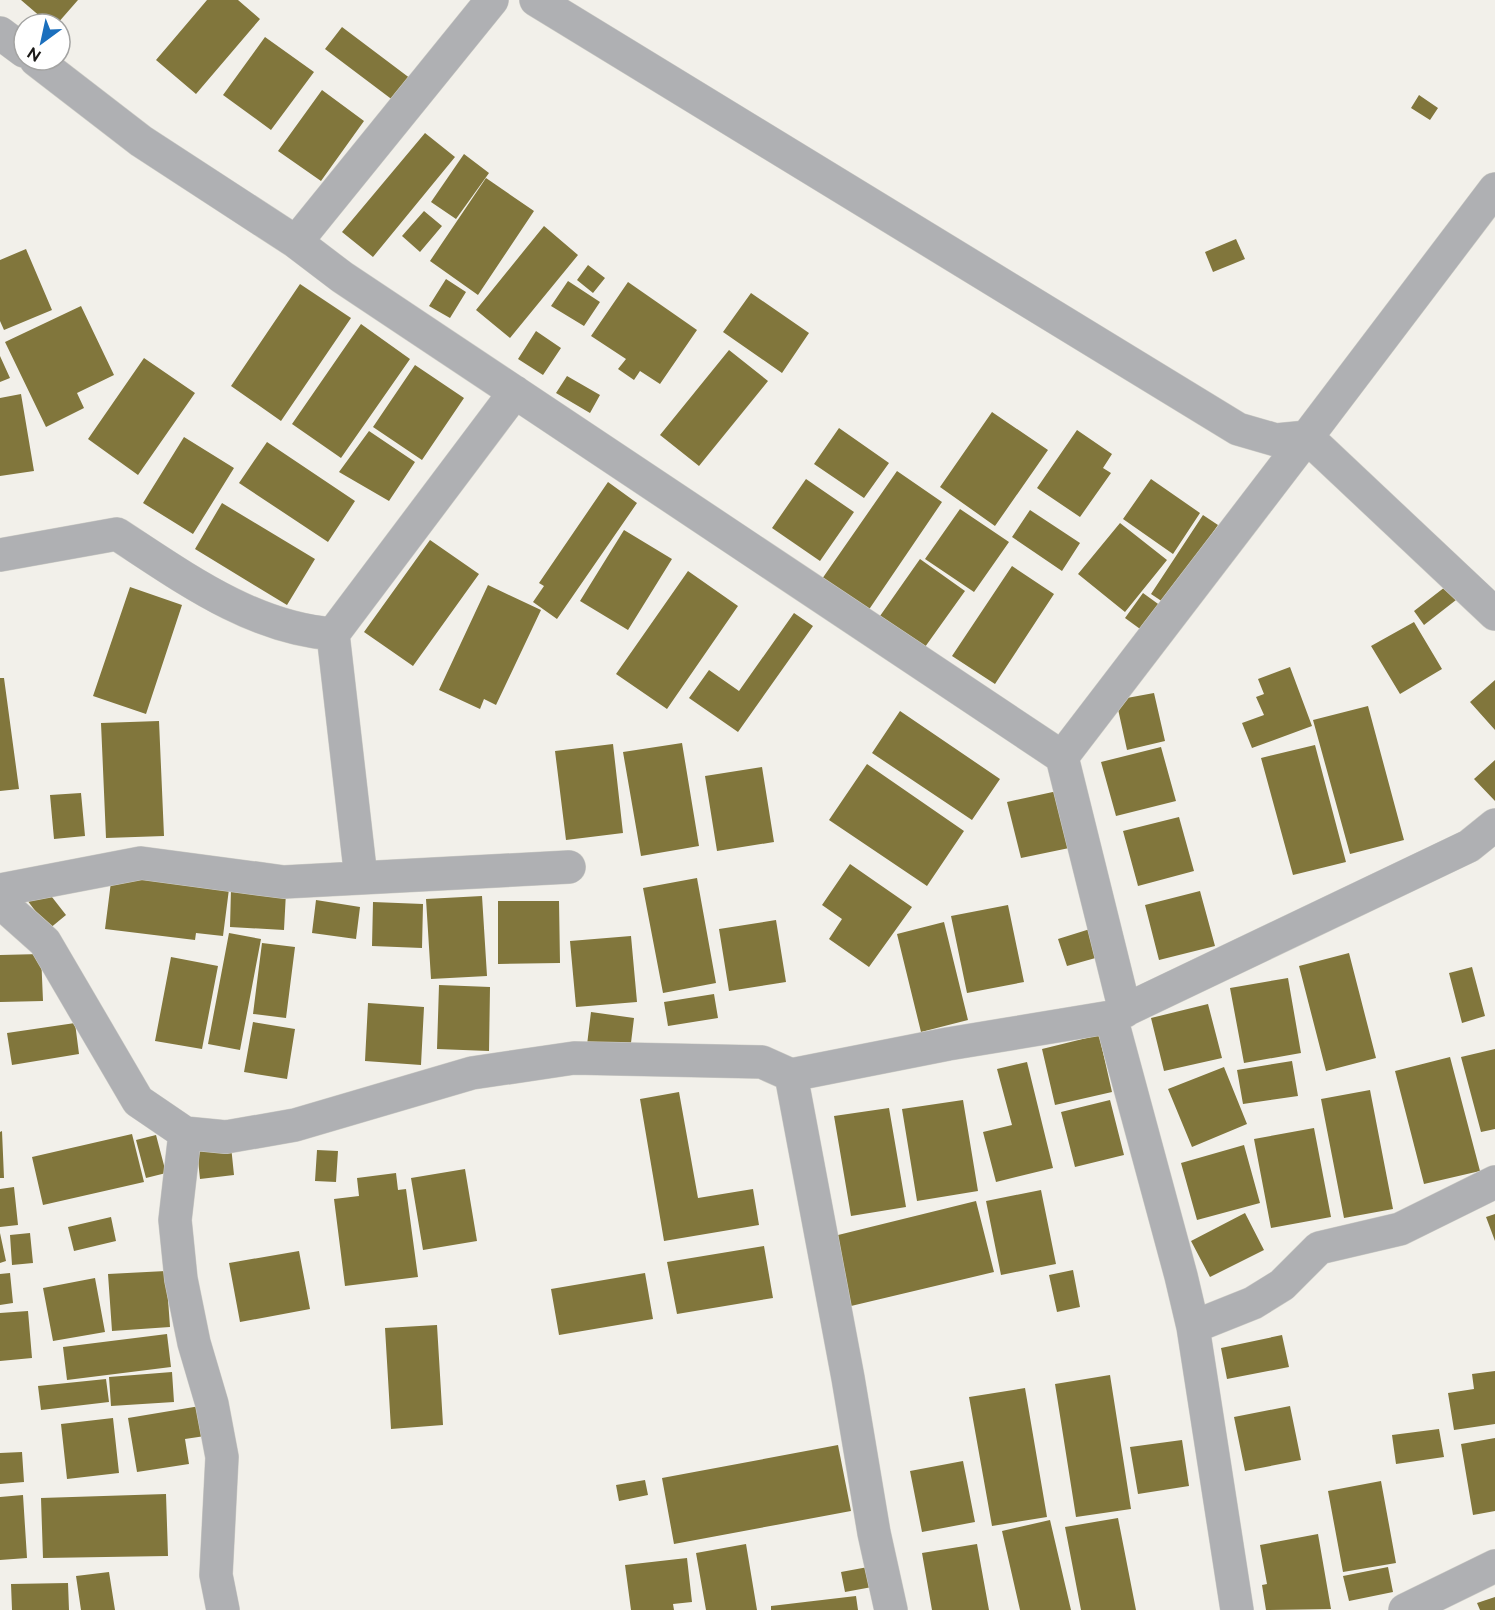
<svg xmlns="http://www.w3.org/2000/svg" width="1495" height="1610" viewBox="0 0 1495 1610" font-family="Raleway,sans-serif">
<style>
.building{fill:#81763c}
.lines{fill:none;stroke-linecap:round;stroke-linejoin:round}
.minor-casing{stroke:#cfcec8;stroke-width:34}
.minor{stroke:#afb0b3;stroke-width:33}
</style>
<rect width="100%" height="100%" fill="#f2f0ea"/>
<path class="building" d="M 21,0 L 78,0 L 57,24 L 49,24 Z
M 207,0 L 238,0 L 260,19 L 196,94 L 156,60 Z
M 342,27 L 415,82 L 398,104 L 325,49 Z
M 265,37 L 314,72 L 271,130 L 223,95 Z
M 322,90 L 364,121 L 321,181 L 278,151 Z
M 1419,95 L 1438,108 L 1430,120 L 1411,108 Z
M 425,133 L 455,157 L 373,257 L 342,232 Z
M 464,154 L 489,173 L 456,219 L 431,202 Z
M 486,178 L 534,211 L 478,295 L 430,261 Z
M 424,211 L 442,226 L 420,252 L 402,236 Z
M 544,226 L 578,255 L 510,338 L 476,310 Z
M 1236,239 L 1245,259 L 1213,272 L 1205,252 Z
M 26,249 L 52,310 L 4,330 L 0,321 L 0,260 Z
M 588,265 L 605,278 L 593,293 L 577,280 Z
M 446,279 L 466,292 L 450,318 L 429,306 Z
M 568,281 L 600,302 L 584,326 L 551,306 Z
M 628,282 L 697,330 L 660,384 L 640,371 L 634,380 L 618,369 L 626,359 L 591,336 Z
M 300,284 L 351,318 L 281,421 L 231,386 Z
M 751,293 L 809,333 L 782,373 L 723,332 Z
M 81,306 L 114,375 L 77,393 L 84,408 L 46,427 L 5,342 Z
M 361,324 L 410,359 L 341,458 L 292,424 Z
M 536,331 L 561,348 L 543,375 L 518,359 Z
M 729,350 L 768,381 L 699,466 L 660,435 Z
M 0,356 L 10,378 L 0,382 Z
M 144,358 L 195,393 L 138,475 L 88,439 Z
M 415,365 L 464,398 L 422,460 L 373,427 Z
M 567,376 L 600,395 L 590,413 L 556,393 Z
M 21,394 L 34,471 L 0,476 L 0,398 Z
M 992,412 L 1048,450 L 995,526 L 940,487 Z
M 839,428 L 889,463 L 864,498 L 814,464 Z
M 1077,430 L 1112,454 L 1103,468 L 1111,473 L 1080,517 L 1037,488 Z
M 369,431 L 415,462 L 389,501 L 339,472 Z
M 184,437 L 234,468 L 193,534 L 143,503 Z
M 267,442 L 355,501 L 328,542 L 239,483 Z
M 897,471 L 942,502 L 868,611 L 822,579 Z
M 806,479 L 854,512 L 820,561 L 772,528 Z
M 1151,479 L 1200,513 L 1173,554 L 1123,519 Z
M 608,482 L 637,503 L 557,619 L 533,602 L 544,586 L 539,583 Z
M 222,503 L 315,559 L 287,605 L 195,549 Z
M 960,509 L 1009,542 L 974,592 L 925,559 Z
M 1030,510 L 1080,543 L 1062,571 L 1012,537 Z
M 1203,515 L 1218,525 L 1166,604 L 1151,594 Z
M 1120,523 L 1167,560 L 1125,612 L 1078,574 Z
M 624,530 L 672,559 L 628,630 L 580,601 Z
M 430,540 L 479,574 L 413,666 L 364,632 Z
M 920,559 L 965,591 L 925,647 L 880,616 Z
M 1012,566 L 1054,594 L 995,684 L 952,656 Z
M 688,571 L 738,606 L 667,709 L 616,674 Z
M 488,585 L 541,610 L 496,705 L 484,699 L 480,709 L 439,690 Z
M 130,587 L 182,605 L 146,714 L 93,696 Z
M 1445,587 L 1456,600 L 1424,625 L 1414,611 Z
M 1143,593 L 1165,609 L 1147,634 L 1125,618 Z
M 794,613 L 813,626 L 738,732 L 689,698 L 709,670 L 739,691 Z
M 1414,622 L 1442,669 L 1400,694 L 1371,646 Z
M 1290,667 L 1312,726 L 1252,748 L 1242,723 L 1264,715 L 1256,697 L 1264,694 L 1258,679 Z
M 0,678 L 4,678 L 19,789 L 0,791 Z
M 1495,680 L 1495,730 L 1470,702 Z
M 1154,693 L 1165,741 L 1127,750 L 1116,700 Z
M 1368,706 L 1404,840 L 1350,854 L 1313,720 Z
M 900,711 L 1000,779 L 972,820 L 872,753 Z
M 159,721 L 164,836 L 106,838 L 101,723 Z
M 682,743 L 699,846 L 641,856 L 623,752 Z
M 613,744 L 623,833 L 566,840 L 555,751 Z
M 1315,745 L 1346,862 L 1293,875 L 1261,758 Z
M 1161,747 L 1176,801 L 1116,816 L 1101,762 Z
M 1495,760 L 1495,801 L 1474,779 Z
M 867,764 L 964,831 L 927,886 L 829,820 Z
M 762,767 L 774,842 L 717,851 L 705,776 Z
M 1062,790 L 1074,847 L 1021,858 L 1007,802 Z
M 81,793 L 85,836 L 54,839 L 50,795 Z
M 1179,817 L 1194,871 L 1138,886 L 1123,831 Z
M 850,864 L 912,907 L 869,967 L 829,939 L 842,919 L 822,905 Z
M 112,874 L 229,889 L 223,936 L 196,933 L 195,940 L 105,929 Z
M 697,878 L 716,983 L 663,993 L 643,888 Z
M 41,883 L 66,915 L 49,929 L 24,896 Z
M 231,889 L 286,892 L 284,930 L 230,927 Z
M 1200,891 L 1215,946 L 1159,960 L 1145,905 Z
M 482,896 L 487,976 L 431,979 L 426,899 Z
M 316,900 L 360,907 L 356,939 L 312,933 Z
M 498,901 L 559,901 L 560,963 L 498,964 Z
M 373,902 L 423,904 L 422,948 L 372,946 Z
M 1008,905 L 1024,982 L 967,993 L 951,916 Z
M 776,920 L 786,982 L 729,991 L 719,929 Z
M 944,922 L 968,1020 L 921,1032 L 897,934 Z
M 1090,929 L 1099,957 L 1067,966 L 1058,939 Z
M 229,933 L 261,939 L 240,1050 L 208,1044 Z
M 631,936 L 637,1002 L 576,1007 L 570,941 Z
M 262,943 L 295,947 L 286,1018 L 253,1014 Z
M 1349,953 L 1376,1058 L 1326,1071 L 1299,966 Z
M 41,954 L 43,1001 L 0,1002 L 0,955 Z
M 171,957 L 218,966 L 202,1049 L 155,1041 Z
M 1472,967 L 1485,1016 L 1462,1023 L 1449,973 Z
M 1288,978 L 1301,1053 L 1244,1063 L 1230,988 Z
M 439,985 L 490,987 L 489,1051 L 437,1049 Z
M 714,994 L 718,1018 L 668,1026 L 664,1002 Z
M 368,1003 L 424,1007 L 421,1065 L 365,1061 Z
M 1208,1004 L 1222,1058 L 1164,1071 L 1151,1018 Z
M 591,1012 L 634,1018 L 630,1051 L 587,1045 Z
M 253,1022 L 295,1029 L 287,1079 L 244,1072 Z
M 75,1023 L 79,1054 L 12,1065 L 7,1033 Z
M 1099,1035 L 1112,1092 L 1055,1105 L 1042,1049 Z
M 1495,1049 L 1495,1129 L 1481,1132 L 1461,1057 Z
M 1450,1057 L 1480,1171 L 1424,1184 L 1395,1071 Z
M 1292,1061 L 1298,1096 L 1243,1104 L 1237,1070 Z
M 1027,1062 L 1053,1168 L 996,1182 L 983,1132 L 1012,1125 L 997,1069 Z
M 1224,1067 L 1247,1124 L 1192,1147 L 1168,1089 Z
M 1370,1090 L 1393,1209 L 1344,1218 L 1321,1099 Z
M 679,1092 L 698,1198 L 753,1189 L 759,1225 L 664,1241 L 640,1099 Z
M 963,1100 L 978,1191 L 917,1201 L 902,1109 Z
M 1110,1100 L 1124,1155 L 1075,1167 L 1061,1112 Z
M 889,1108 L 906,1207 L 851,1216 L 834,1116 Z
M 1314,1128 L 1331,1217 L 1271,1228 L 1254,1139 Z
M 2,1131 L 4,1178 L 0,1178 L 0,1132 Z
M 132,1134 L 144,1182 L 43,1205 L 32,1157 Z
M 156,1135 L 166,1173 L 146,1178 L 136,1140 Z
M 1244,1145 L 1260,1203 L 1197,1220 L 1181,1163 Z
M 231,1146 L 234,1175 L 200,1179 L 197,1150 Z
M 317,1150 L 338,1151 L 336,1182 L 315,1181 Z
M 465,1169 L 477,1241 L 423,1250 L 411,1178 Z
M 396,1173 L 398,1190 L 406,1189 L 418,1277 L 345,1286 L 334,1199 L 359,1196 L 357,1178 Z
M 14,1187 L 18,1225 L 0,1227 L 0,1189 Z
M 1041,1190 L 1056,1264 L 1001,1275 L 986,1201 Z
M 976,1201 L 994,1272 L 851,1306 L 834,1236 Z
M 1245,1213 L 1264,1250 L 1210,1277 L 1191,1241 Z
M 1495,1214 L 1495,1241 L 1486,1217 Z
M 111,1217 L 116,1241 L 74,1251 L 68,1227 Z
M 0,1233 L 6,1261 L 0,1263 Z
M 30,1233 L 33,1263 L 12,1265 L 10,1235 Z
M 764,1246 L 773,1298 L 677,1314 L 667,1262 Z
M 299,1251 L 310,1309 L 240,1322 L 229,1263 Z
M 1073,1270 L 1080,1307 L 1057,1312 L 1049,1275 Z
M 166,1271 L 170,1327 L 112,1331 L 108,1274 Z
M 10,1273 L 13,1303 L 0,1305 L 0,1274 Z
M 645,1273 L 653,1319 L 559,1335 L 551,1289 Z
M 95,1278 L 105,1332 L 53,1341 L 43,1288 Z
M 28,1311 L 32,1358 L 0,1361 L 0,1313 Z
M 437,1325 L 443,1425 L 391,1429 L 385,1328 Z
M 167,1334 L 171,1367 L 67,1380 L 63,1347 Z
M 1282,1335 L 1289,1367 L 1227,1379 L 1221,1348 Z
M 1495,1371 L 1495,1424 L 1454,1430 L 1448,1393 L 1474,1389 L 1472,1374 Z
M 172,1372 L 174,1402 L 111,1406 L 109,1377 Z
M 1110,1375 L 1131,1509 L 1076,1517 L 1055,1384 Z
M 106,1379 L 109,1402 L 41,1410 L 38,1386 Z
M 1025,1388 L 1047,1517 L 992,1526 L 969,1397 Z
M 200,1406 L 205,1436 L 185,1439 L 189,1464 L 137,1472 L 128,1418 Z
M 1290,1406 L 1301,1460 L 1245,1471 L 1234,1417 Z
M 113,1418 L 119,1473 L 67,1479 L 61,1424 Z
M 1439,1429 L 1444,1457 L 1396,1464 L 1392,1435 Z
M 1495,1438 L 1495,1511 L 1473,1515 L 1461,1444 Z
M 1182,1440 L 1189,1486 L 1138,1494 L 1130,1447 Z
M 838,1445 L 851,1511 L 674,1544 L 662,1478 Z
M 22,1452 L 24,1482 L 0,1484 L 0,1453 Z
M 963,1461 L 975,1522 L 922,1532 L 910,1471 Z
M 645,1480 L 648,1495 L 619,1501 L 616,1485 Z
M 1381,1481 L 1396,1563 L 1343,1572 L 1328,1491 Z
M 166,1494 L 168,1556 L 43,1558 L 41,1498 Z
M 23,1495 L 27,1558 L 0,1560 L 0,1497 Z
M 1118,1518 L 1136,1610 L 1081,1610 L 1065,1527 Z
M 1050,1520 L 1071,1610 L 1020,1610 L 1002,1531 Z
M 1318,1534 L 1331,1609 L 1266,1610 L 1262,1585 L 1267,1584 L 1260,1545 Z
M 746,1544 L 757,1610 L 706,1610 L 696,1553 Z
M 977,1544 L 989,1610 L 932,1610 L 922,1553 Z
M 687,1558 L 692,1602 L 673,1604 L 674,1610 L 631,1610 L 625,1565 Z
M 868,1567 L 872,1587 L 845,1592 L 841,1572 Z
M 1388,1567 L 1393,1592 L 1349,1601 L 1343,1576 Z
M 109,1572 L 115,1610 L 81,1610 L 76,1576 Z
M 68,1583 L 69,1610 L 12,1610 L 11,1584 Z
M 856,1596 L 858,1610 L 771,1610 L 771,1606 Z
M 1495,1597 L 1495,1610 L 1480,1610 L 1477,1603 Z"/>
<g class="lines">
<defs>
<path id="minor" d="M 536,0 L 1238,429 L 1276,440 L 1307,437 L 1062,757 L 1125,1011
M 0,33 L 24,51
M 36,60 L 141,141 L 296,242 L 342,277 L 1062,757
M 1495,189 L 1307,437 L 1495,614
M 296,242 L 492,0
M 0,555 L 117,534 C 183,577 252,628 333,634 L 515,392
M 333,634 L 361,878
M 0,890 L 141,863 L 284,882 L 569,867
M 0,902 L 45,942 L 138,1101 L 185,1133 L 226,1137 L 295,1125 L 472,1073 L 574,1058 L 762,1062 L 791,1075 L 848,1378 L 874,1533 L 891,1610
M 1111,1017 L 1181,1276 L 1193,1327 L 1237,1610
M 791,1075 L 948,1044 L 1111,1017 L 1469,846 L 1495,825
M 185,1133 L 175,1220 L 181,1279 L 194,1343 L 212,1404 L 222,1457 L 216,1575 L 223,1610
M 1193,1327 L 1253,1303 L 1282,1285 L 1319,1248 L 1400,1229 L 1495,1182
M 1405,1610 L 1495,1566"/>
</defs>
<use href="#minor" class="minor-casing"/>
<use href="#minor" class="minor"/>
</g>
<g transform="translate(42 42) rotate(213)"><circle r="28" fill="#ffffff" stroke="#a3a3a2" stroke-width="1.5"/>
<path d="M0-4.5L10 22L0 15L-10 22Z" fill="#1b6fbd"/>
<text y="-9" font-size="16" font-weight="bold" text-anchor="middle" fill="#1a1917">N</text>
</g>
</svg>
